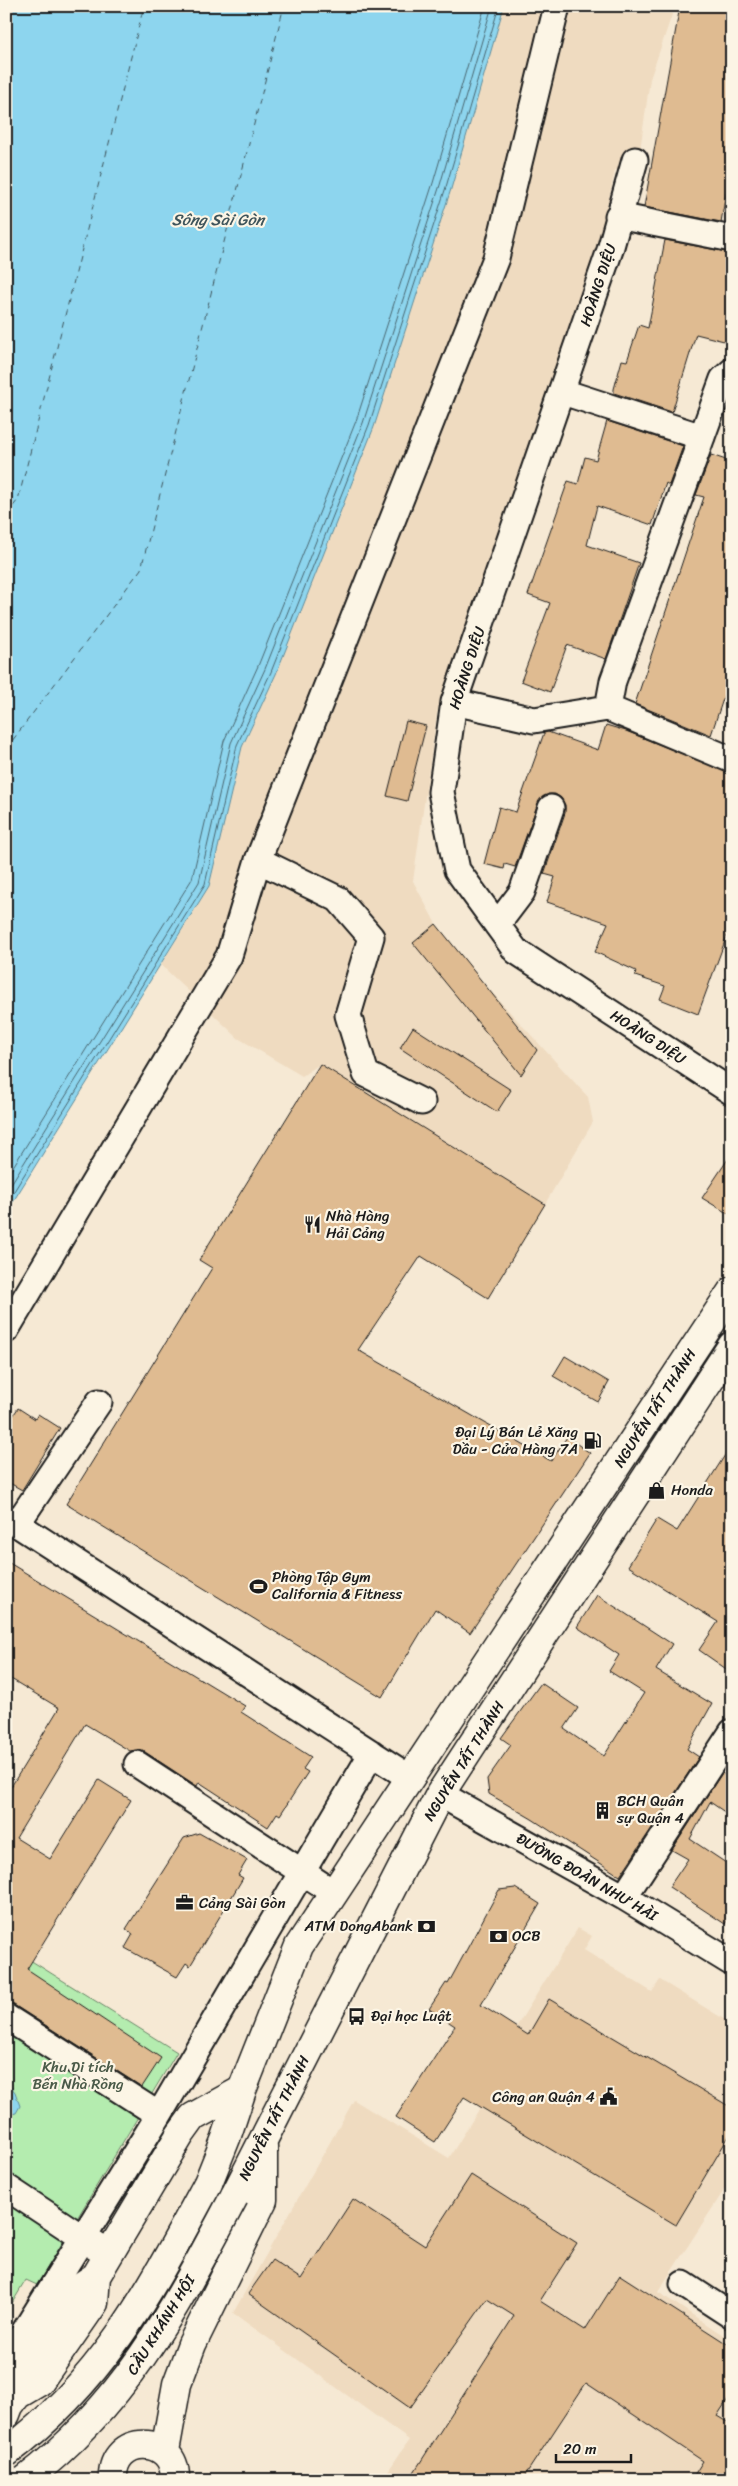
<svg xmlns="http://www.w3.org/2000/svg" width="738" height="2486" viewBox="0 0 738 2486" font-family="Sriracha,sans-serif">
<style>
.built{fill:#efdbc0}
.green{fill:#b4ecaf;stroke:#688466}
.water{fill:#8dd5ee;stroke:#608b9a}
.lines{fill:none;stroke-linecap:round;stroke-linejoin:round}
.shore{stroke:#496670;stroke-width:1}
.ferry{stroke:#3e545b;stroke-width:1;stroke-dasharray:6 5;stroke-linecap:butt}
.building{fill:#dfbb91;stroke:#1c1c1c}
.minor-casing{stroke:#1c1c1c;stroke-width:29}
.major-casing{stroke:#1c1c1c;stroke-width:31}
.minor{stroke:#fcf5e5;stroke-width:25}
.major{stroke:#fcf5e5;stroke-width:28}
.major-bridge-casing{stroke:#1c1c1c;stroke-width:31;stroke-linecap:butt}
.major-bridge{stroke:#fcf5e5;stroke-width:28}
.labels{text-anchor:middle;stroke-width:4.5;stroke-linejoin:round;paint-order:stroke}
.street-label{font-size:15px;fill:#1c1c1c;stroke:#fcf5e5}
.poi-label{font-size:15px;fill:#1c1c1c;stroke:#fcf5e5;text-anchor:start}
.park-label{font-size:15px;fill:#4a5a48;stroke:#fcf5e5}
.water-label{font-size:16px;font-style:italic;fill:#3e545b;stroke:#fcf5e5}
</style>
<rect width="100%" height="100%" fill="#f6e9d4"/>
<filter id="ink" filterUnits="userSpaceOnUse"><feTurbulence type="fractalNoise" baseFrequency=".02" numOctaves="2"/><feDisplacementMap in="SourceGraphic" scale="10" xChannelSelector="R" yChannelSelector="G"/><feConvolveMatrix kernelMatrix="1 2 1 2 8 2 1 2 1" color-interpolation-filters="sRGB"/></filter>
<g filter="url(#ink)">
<path class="built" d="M 504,6 L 675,6 L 650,79 L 638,165 L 615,170 L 599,248 L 437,713 L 413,881 L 436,924 L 485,985 L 588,1097 L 593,1122 L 545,1204 L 320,1064 L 302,1076 L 238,1038 L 161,965 L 209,886 L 242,747 L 276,674 L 374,427 L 451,189 Z
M 578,1928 L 592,1936 L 584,1950 L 652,1992 L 660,1980 L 732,2024 L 732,2178 L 658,2292 L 732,2341 L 732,2480 L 382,2480 L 409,2440 L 233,2313 L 354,2100 L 449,2158 L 525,2035 L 515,2029 Z"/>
<path class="green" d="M 6,1945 L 177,2052 L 37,2285 L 26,2280 L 6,2313 Z"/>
<path class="water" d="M 6,6 L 504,6 L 451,189 L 374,427 L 276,674 L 242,747 L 209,886 L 6,1213 Z
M 6,2081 L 15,2092 L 20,2106 L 16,2113 L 6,2115 Z"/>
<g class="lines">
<path class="shore" d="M 6,1178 L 192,879 L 224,741 L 258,666 L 356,421 L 433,183 L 485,6
M 6,1192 L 199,882 L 231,743 L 265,669 L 363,423 L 440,185 L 492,6
M 6,1204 L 205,884 L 237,745 L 271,672 L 369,425 L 446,187 L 499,6"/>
<path class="ferry" d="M 6,515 L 18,500 L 144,6
M 6,749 L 141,569 L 284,6"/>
</g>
<path class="building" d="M 680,6 L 732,6 L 732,159 L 721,222 L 644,207 Z
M 665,240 L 732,253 L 732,343 L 696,334 L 672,412 L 614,393 L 614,389 L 622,360 L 627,361 L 639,325 L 648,328 Z
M 607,421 L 683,446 L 669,485 L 666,483 L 652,525 L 597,506 L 587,545 L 639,563 L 606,659 L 567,645 L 550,692 L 521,681 L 550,603 L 528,595 L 568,481 L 578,484 L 585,457 L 596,460 Z
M 711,455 L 732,462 L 732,672 L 711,735 L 635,704 L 704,497 L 696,495 Z
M 406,721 L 426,726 L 407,801 L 387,796 Z
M 606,725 L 626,731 L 732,774 L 732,922 L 698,1014 L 660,999 L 665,986 L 635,976 L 636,971 L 595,952 L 608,923 L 547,902 L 555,877 L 544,874 L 565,813 L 565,805 L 561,798 L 555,794 L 548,794 L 538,803 L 515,867 L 505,864 L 504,869 L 484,864 L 499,807 L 516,812 L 544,733 L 548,732 L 598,750 Z
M 436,924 L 537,1050 L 521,1075 L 413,943 Z
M 413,1027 L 511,1090 L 497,1112 L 400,1048 Z
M 320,1064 L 545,1204 L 488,1298 L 421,1256 L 358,1350 L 551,1461 L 567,1437 L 590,1453 L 470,1633 L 435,1609 L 382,1697 L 66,1504 L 212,1268 L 199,1260 Z
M 732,1153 L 732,1216 L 702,1198 Z
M 565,1356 L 609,1382 L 598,1402 L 553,1376 Z
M 18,1408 L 35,1419 L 38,1414 L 60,1428 L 22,1490 L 6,1481 L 6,1427 Z
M 732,1444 L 732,1673 L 699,1650 L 718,1622 L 628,1566 L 657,1519 L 677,1531 Z
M 6,1561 L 245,1706 L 241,1712 L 311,1757 L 303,1769 L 308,1772 L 280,1815 L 277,1813 L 268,1827 L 199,1782 L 197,1786 L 145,1752 L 137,1750 L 130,1751 L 85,1724 L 16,1838 L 50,1859 L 99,1780 L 131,1800 L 27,1969 L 161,2058 L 142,2087 L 14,2005 L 6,2003 L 6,1795 L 59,1708 L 6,1676 Z
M 597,1595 L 672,1644 L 656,1670 L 712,1704 L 687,1749 L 699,1757 L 620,1876 L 532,1819 L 489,1794 L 487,1779 L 511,1745 L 501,1738 L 541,1683 L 578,1708 L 564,1729 L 604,1756 L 644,1693 L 609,1671 L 619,1655 L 577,1627 Z
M 722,1773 L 732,1779 L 732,1817 L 710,1802 L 690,1839 L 732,1867 L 732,1914 L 725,1924 L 669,1887 L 688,1859 L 672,1850 Z
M 199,1833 L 247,1860 L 238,1875 L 243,1878 L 190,1966 L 186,1963 L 177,1977 L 125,1948 L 133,1934 L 126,1929 L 184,1838 Z
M 515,1888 L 540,1904 L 481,2005 L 528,2035 L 549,1999 L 732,2108 L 732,2131 L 676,2225 L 464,2097 L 435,2142 L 396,2117 L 455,2026 L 429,2009 L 446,1983 L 448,1984 L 499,1890 Z
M 471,2175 L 577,2243 L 540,2301 L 585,2330 L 620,2275 L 732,2347 L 732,2393 L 717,2416 L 732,2425 L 732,2480 L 691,2480 L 703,2461 L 586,2383 L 522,2480 L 409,2480 L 514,2316 L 487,2299 L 410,2408 L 248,2294 L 272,2260 L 301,2279 L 353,2199 L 425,2246 Z"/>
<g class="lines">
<defs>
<path id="minor" d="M 635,160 L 610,250 L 454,702 L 441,792 L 457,870 L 516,951 L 732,1092
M 618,216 L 732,239
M 563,392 L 702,437
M 454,702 L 534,720 L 608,708 L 613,681 L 723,379 L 732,371
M 608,708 L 732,760
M 258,860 L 338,899 L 371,937 L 348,1015 L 366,1074 L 422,1102
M 497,925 L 522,892 L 551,808
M 6,1330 L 229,956 L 258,860 L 496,258 L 557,6
M 6,1517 L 410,1778
M 17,1524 L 99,1402
M 137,1764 L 334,1893
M 440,1794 L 624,1897 L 732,1963
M 624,1897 L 732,1732
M 6,2017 L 159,2115
M 6,2187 L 83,2238
M 683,2284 L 732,2316
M 6,2361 L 159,2115 L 372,1753"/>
<path id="major" d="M 208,2183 L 226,2138 L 242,2090 L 299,1946 L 732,1291
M 234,2197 L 440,1794 L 732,1346
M 83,2238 L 109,2254
M 17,2395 L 24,2370 L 74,2291 L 96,2276
M 6,2414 L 9,2406 L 17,2395 L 39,2382 L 94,2303 L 96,2276 L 180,2135 L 193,2117 L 242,2090
M 165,2451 L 177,2384 L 192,2344 L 263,2200 L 263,2146
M 113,2480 C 110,2433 177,2433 175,2480"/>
</defs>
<use href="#minor" class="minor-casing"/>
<use href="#major" class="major-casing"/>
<use href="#minor" class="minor"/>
<use href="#major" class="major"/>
<defs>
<path id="major-bridge" d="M 6,2453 C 105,2379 151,2289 208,2183
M 25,2480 C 128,2401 175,2308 234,2197"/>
</defs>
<use href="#major-bridge" class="major-bridge-casing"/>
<use href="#major-bridge" class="major-bridge"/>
</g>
</g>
<defs>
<symbol id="restaurant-bare" viewBox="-9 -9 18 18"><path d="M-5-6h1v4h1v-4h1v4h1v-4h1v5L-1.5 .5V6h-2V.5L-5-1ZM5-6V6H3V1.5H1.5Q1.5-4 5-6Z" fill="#1c1c1c" stroke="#fcf5e5" stroke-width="2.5" paint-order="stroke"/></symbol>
<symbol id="fuel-bare" viewBox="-9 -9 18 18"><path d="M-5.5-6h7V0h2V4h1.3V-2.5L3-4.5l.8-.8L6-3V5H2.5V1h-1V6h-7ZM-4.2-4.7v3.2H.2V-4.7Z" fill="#1c1c1c" stroke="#fcf5e5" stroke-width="2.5" paint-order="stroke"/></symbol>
<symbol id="shop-bare" viewBox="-9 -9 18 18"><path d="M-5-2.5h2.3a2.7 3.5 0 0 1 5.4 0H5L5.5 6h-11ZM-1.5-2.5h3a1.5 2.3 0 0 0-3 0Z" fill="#1c1c1c" stroke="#fcf5e5" stroke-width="2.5" paint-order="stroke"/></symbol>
<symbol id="stadium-bare" viewBox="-9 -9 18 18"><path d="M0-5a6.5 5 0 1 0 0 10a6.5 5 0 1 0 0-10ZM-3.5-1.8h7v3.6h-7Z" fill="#1c1c1c" stroke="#fcf5e5" stroke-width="2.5" paint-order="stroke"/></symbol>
<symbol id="building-bare" viewBox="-9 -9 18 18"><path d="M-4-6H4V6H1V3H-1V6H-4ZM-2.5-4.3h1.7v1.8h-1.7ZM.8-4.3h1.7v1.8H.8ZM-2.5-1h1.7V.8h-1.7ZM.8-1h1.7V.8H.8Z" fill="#1c1c1c" stroke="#fcf5e5" stroke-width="2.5" paint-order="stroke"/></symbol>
<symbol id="office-bare" viewBox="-9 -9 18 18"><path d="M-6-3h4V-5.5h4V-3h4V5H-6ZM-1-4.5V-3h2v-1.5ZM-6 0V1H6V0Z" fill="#1c1c1c" stroke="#fcf5e5" stroke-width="2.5" paint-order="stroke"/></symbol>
<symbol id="bank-bare" viewBox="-9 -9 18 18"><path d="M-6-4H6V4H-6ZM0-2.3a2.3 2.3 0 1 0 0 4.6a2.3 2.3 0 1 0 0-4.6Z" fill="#1c1c1c" stroke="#fcf5e5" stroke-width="2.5" paint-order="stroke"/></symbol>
<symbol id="bus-bare" viewBox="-9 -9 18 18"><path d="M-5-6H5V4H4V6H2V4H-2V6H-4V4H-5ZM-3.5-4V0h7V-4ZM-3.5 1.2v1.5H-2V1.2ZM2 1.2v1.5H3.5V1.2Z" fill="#1c1c1c" stroke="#fcf5e5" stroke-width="2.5" paint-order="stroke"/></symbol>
<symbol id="civic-bare" viewBox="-9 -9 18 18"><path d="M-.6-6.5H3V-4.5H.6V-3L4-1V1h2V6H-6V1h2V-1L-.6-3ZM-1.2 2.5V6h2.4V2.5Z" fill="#1c1c1c" stroke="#fcf5e5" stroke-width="2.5" paint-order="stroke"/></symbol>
</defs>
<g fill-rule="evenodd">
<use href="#restaurant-bare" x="300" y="1212" width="25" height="25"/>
<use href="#fuel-bare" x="580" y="1428" width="25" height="25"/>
<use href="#shop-bare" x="644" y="1478" width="25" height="25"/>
<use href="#stadium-bare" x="246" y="1574" width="25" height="25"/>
<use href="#building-bare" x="590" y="1798" width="25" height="25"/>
<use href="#office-bare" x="172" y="1890" width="25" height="25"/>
<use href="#bank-bare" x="414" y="1914" width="25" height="25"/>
<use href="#bank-bare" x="486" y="1924" width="25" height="25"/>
<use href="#bus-bare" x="344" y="2004" width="25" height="25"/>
<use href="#civic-bare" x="596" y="2084" width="25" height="25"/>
</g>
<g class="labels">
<g class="street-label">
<text transform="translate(598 285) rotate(-72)" y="5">HOÀNG DIỆU</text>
<text transform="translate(467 668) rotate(-72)" y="5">HOÀNG DIỆU</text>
<text transform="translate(648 1037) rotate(33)" y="5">HOÀNG DIỆU</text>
<text transform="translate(655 1408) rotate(-57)" y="5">NGUYỄN TẤT THÀNH</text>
<text transform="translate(464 1761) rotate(-58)" y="5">NGUYỄN TẤT THÀNH</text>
<text transform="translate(587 1877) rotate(30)" y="5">ĐƯỜNG ĐOÀN NHƯ HÀI</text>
<text transform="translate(274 2118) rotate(-63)" y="5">NGUYỄN TẤT THÀNH</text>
<text transform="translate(161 2325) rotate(-58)" y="5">CẦU KHÁNH HỘI</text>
</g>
<g class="poi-label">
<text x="326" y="1221">Nhà Hàng<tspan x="326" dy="17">Hải Cảng</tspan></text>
<text x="578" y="1437" text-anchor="end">Đại Lý Bán Lẻ Xăng<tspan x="578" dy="17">Dầu - Cửa Hàng 7A</tspan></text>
<text x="671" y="1495">Honda</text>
<text x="272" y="1582">Phòng Tập Gym<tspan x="272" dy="17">California &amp; Fitness</tspan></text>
<text x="617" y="1806">BCH Quân<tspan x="617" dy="17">sự Quận 4</tspan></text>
<text x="199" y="1908">Cảng Sài Gòn</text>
<text x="413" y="1931" text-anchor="end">ATM DongAbank</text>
<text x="512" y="1941">OCB</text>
<text x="371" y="2021">Đại học Luật</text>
<text x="595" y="2102" text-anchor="end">Công an Quận 4</text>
</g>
<g class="park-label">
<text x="78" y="2072">Khu Di tích<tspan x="78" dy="17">Bến Nhà Rồng</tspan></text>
</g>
<g class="water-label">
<text x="218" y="225">Sông Sài Gòn</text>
</g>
</g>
<rect width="738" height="2486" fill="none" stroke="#fcf5e5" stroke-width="25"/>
<rect x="12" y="12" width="713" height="2461" fill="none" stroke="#1c1c1c" stroke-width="2" filter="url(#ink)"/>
<path d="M556 2454v8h75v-8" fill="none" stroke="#1c1c1c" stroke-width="2.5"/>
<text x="563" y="2454" font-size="15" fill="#1c1c1c" stroke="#fcf5e5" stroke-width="4" paint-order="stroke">20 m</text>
</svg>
